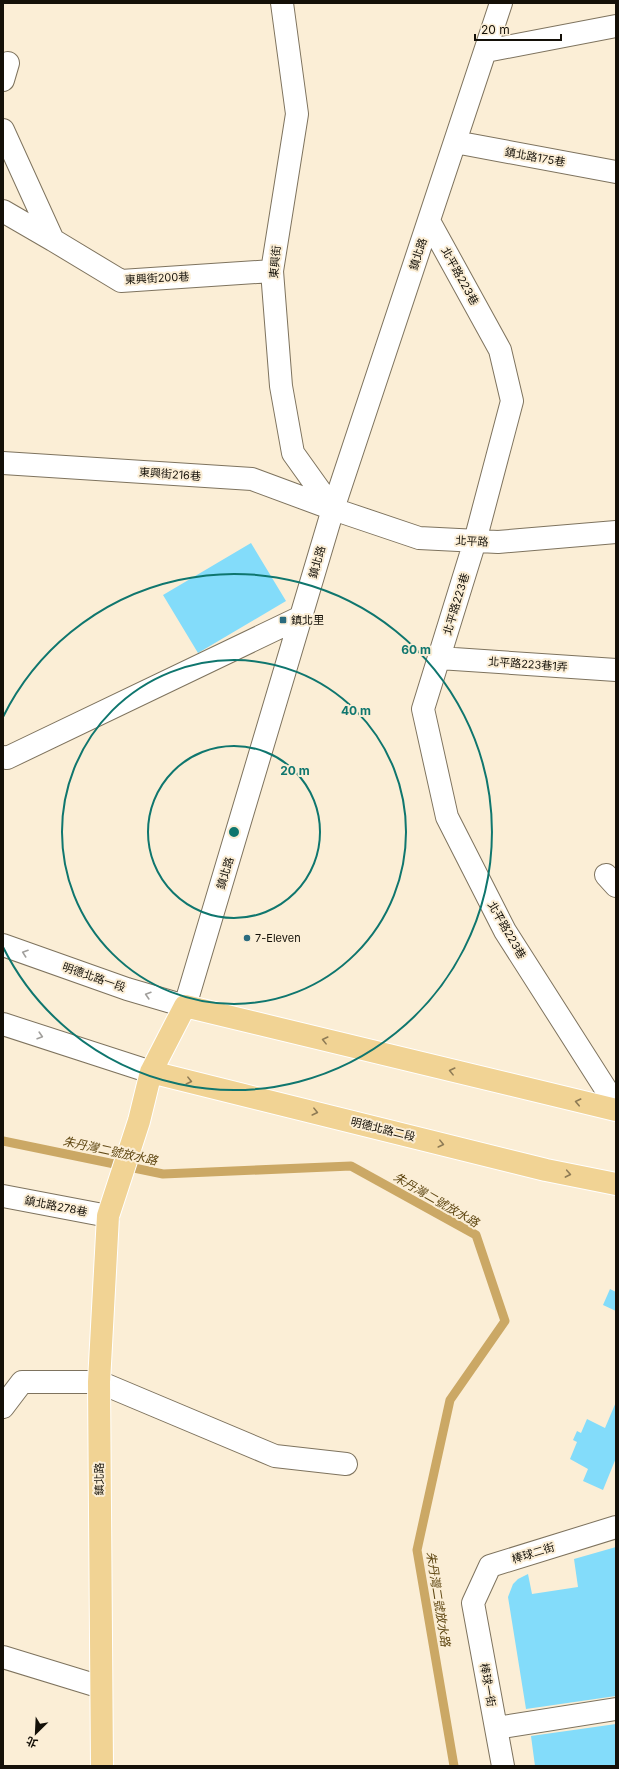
<svg xmlns="http://www.w3.org/2000/svg" width="619" height="1769" viewBox="0 0 619 1769" font-family="Inter,'Noto Sans TC',sans-serif">
<style>
.lines{fill:none;stroke-linecap:round;stroke-linejoin:round}
.stream{stroke:#cba865;stroke-width:9}
.building{fill:#83dcfa}
.minor-casing{stroke:#7e735e;stroke-width:24}
.major-casing{stroke:#fff;stroke-width:24}
.minor{stroke:#fff;stroke-width:22}
.major{stroke:#f1d394;stroke-width:22}
.oneway{stroke:#a19f9c}
.oneway2{stroke:#8e7b55}
.ring{fill:none;stroke:#0f766e;stroke-width:2}
.poi-dot{fill:#2a6b7f;stroke:#fbeed6;stroke-width:1.5}
.labels{text-anchor:middle;stroke-width:4;stroke-linejoin:round;paint-order:stroke}
.street-label{font-size:11px;fill:#141008;stroke:#fbeed6}
.poi-label{font-size:11px;fill:#141008;stroke:#fbeed6;text-anchor:start}
.water-label{font-size:12px;font-style:italic;fill:#5f4712;stroke:#fbeed6}
.centre{fill:#0f766e;stroke:#fbeed6;stroke-width:2}
.ring-label{font-size:12px;text-anchor:middle;font-weight:bold;fill:#0f766e;stroke:#fbeed6;stroke-width:4;stroke-linejoin:round;paint-order:stroke}
</style>
<rect width="100%" height="100%" fill="#fbeed6"/>
<g class="lines">
<path class="stream" d="M 3,1141 L 163,1174 L 351,1166 L 476,1235 L 505,1321 L 450,1400 L 417,1550 L 454,1766"/>
</g>
<path class="building" d="M 251,543 L 286,601 L 198,653 L 163,595 Z
M 610,1289 L 616,1292 L 616,1311 L 603,1305 Z
M 616,1402 L 616,1458 L 603,1490 L 583,1481 L 588,1469 L 570,1459 L 577,1442 L 573,1440 L 577,1431 L 581,1433 L 587,1419 L 605,1428 Z
M 616,1547 L 616,1696 L 526,1709 L 508,1597 L 513,1584 L 518,1579 L 528,1574 L 532,1594 L 578,1587 L 574,1559 Z
M 616,1724 L 616,1766 L 535,1766 L 531,1736 Z"/>
<g class="lines">
<defs>
<path id="minor" d="M 282,3 L 297,114 L 272,271 L 281,386 L 293,453 L 333,509
M 486,51 L 616,26
M 3,80 L 8,63
M 3,130 L 53,240 L 121,281 L 272,271
M 455,142 L 616,172
M 3,211 L 53,240
M 429,221 L 500,350 L 512,401 L 475,541 L 423,709 L 447,817 L 505,931 L 616,1105
M 3,463 L 252,479 L 333,509 L 419,538 L 498,542 L 616,532
M 439,658 L 616,670
M 3,757 L 7,758 L 301,617
M 606,875 L 616,886
M 3,945 L 127,989 L 185,1006 L 333,509 L 501,3
M 3,1024 L 151,1072
M 3,1196 L 108,1216
M 3,1407 L 22,1382 L 99,1382 L 275,1456 L 346,1464
M 3,1657 L 101,1687
M 496,1728 L 616,1709
M 503,1766 L 473,1603 L 490,1566 L 616,1527"/>
<path id="major" d="M 151,1072 L 546,1170 L 616,1184
M 102,1766 L 99,1382 L 108,1216 L 139,1121 L 151,1072 L 185,1006 L 616,1110"/>
</defs>
<use href="#minor" class="minor-casing"/>
<use href="#major" class="major-casing"/>
<use href="#minor" class="minor"/>
<use href="#major" class="major"/>
</g>
<defs><path id="oneway-chevron" d="M-2-3.5L2.5 0L-2 3.5" fill="none" stroke-width="1.6" stroke-linecap="round" stroke-linejoin="round"/></defs>
<g class="oneway">
<use href="#oneway-chevron" transform="translate(25 953) rotate(-161)"/>
<use href="#oneway-chevron" transform="translate(148 995) rotate(-163)"/>
<use href="#oneway-chevron" transform="translate(40 1036) rotate(17)"/>
</g>
<g class="oneway2">
<use href="#oneway-chevron" transform="translate(325 1040) rotate(-166)"/>
<use href="#oneway-chevron" transform="translate(452 1071) rotate(-166)"/>
<use href="#oneway-chevron" transform="translate(189 1081) rotate(14)"/>
<use href="#oneway-chevron" transform="translate(578 1102) rotate(-167)"/>
<use href="#oneway-chevron" transform="translate(315 1112) rotate(14)"/>
<use href="#oneway-chevron" transform="translate(441 1144) rotate(14)"/>
<use href="#oneway-chevron" transform="translate(568 1174) rotate(11)"/>
</g>
<g class="ring">
<circle cx="234" cy="832" r="86"/>
<circle cx="234" cy="832" r="172"/>
<path d="M3 717A258 258 0 1 1 3 947"/>
</g>
<g class="poi-dot">
<rect x="279" y="616" width="8" height="8" rx="2"/>
<circle cx="247" cy="938" r="4"/>
</g>
<g class="labels">
<g class="street-label">
<text transform="translate(535 157) rotate(10)" y="4">鎮北路175巷</text>
<text transform="translate(418 254) rotate(-72)" y="4">鎮北路</text>
<text transform="translate(275 262) rotate(-85)" y="4">東興街</text>
<text transform="translate(460 276) rotate(61)" y="4">北平路223巷</text>
<text transform="translate(157 278) rotate(-3)" y="4">東興街200巷</text>
<text transform="translate(170 474) rotate(4)" y="4">東興街216巷</text>
<text transform="translate(472 541) rotate(3)" y="4">北平路</text>
<text transform="translate(317 562) rotate(-74)" y="4">鎮北路</text>
<text transform="translate(456 604) rotate(-73)" y="4">北平路223巷</text>
<text transform="translate(528 664) rotate(4)" y="4">北平路223巷1弄</text>
<text transform="translate(225 873) rotate(-73)" y="4">鎮北路</text>
<text transform="translate(507 930) rotate(60)" y="4">北平路223巷</text>
<text transform="translate(94 977) rotate(19)" y="4">明德北路一段</text>
<text transform="translate(383 1129) rotate(14)" y="4">明德北路二段</text>
<text transform="translate(56 1206) rotate(11)" y="4">鎮北路278巷</text>
<text transform="translate(99 1479) rotate(-90)" y="4">鎮北路</text>
<text transform="translate(533 1553) rotate(-17)" y="4">棒球二街</text>
<text transform="translate(488 1685) rotate(80)" y="4">棒球一街</text>
</g>
<g class="poi-label">
<text x="291" y="624">鎮北里</text>
<text x="255" y="942">7-Eleven</text>
</g>
<g class="water-label">
<text transform="translate(110 1151) rotate(12)" y="4">朱丹灣二號放水路</text>
<text transform="translate(436 1200) rotate(30)" y="4">朱丹灣二號放水路</text>
<text transform="translate(438 1599) rotate(81)" y="4">朱丹灣二號放水路</text>
</g>
</g>
<circle cx="234" cy="832" r="6" class="centre"/>
<g class="ring-label">
<text x="416" y="654">60 m</text>
<text x="356" y="715">40 m</text>
<text x="295" y="775">20 m</text>
</g>
<rect width="619" height="1769" fill="none" stroke="#141008" stroke-width="8"/>
<g transform="translate(36 1733) rotate(204)" stroke="#fbeed6" stroke-width="3" paint-order="stroke">
<path d="M0-3L7 15L0 10L-7 15Z" fill="#141008"/>
<text y="-6" font-size="11" font-weight="bold" text-anchor="middle" fill="#141008">北</text>
</g>
<path d="M475 34v6h86v-6" fill="none" stroke="#141008" stroke-width="2"/>
<text x="481" y="34" font-size="12" fill="#141008" stroke="#fbeed6" stroke-width="3" paint-order="stroke">20 m</text>
</svg>
